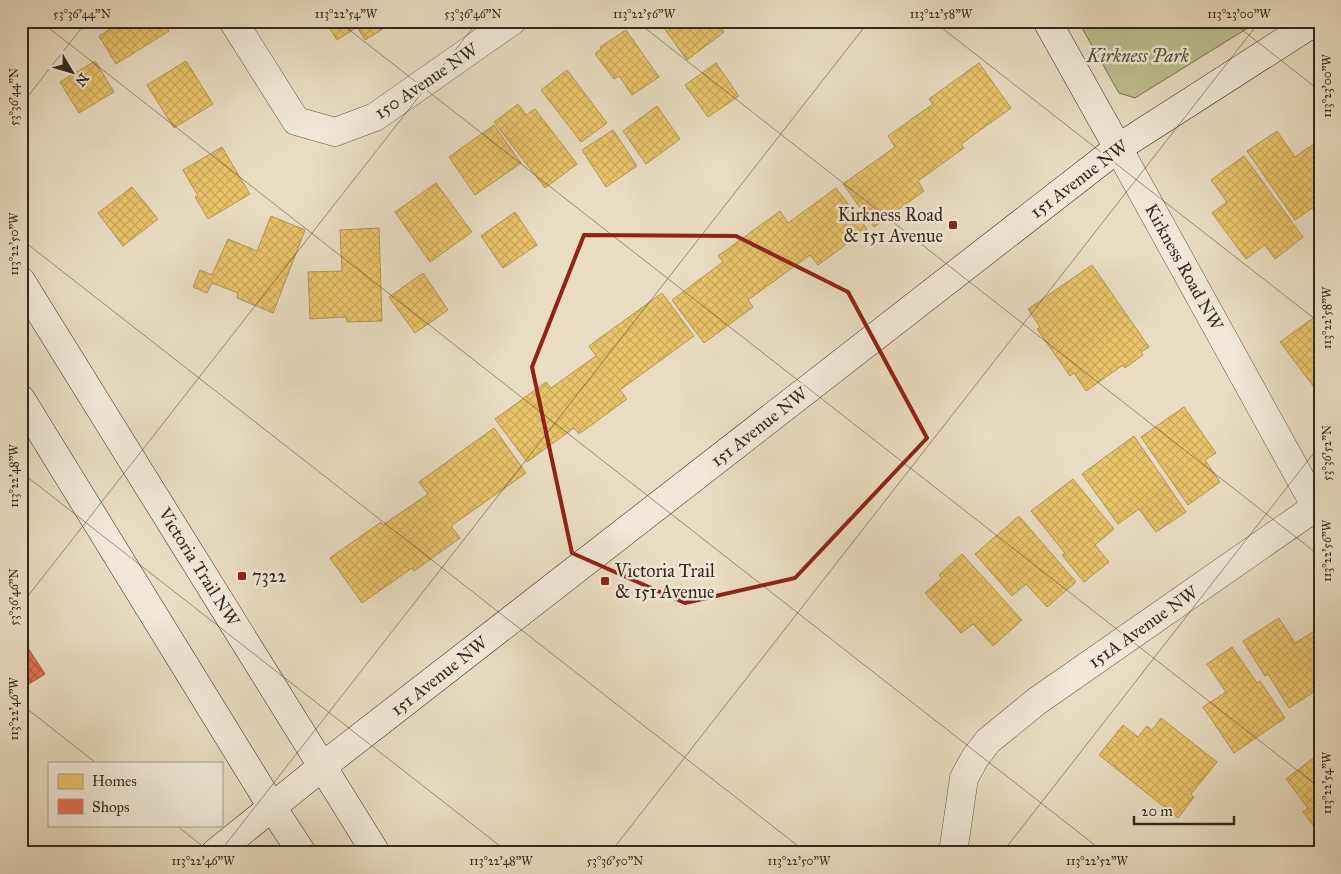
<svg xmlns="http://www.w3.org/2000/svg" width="1341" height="874" viewBox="0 0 1341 874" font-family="'IM FELL Great Primer',serif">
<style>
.park{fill:#bdbe8f;stroke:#797457}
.homes{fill:url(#homes-cross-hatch);stroke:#b39654}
.shops{fill:url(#shops-cross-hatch);stroke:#b25a42}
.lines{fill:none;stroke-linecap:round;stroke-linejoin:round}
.street-casing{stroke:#625648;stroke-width:29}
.secondary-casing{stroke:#35291f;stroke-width:29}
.street{stroke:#f1e8d7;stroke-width:28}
.secondary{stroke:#f1e8d7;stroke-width:28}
.marked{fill:none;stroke:#8f2418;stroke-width:4;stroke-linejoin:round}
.ticks{fill:none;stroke:#35291f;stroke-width:1;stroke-opacity:0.45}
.poi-dot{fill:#8f2418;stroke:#f1e8d7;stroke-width:2}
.labels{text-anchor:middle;stroke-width:5;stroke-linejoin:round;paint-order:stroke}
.park-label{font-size:18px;font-style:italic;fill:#574e3b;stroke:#f1e8d7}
.street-label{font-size:18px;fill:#35291f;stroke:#f1e8d7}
.poi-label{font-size:18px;fill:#35291f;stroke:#f1e8d7;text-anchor:start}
.neatline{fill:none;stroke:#35291f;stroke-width:2}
.ticks-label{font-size:12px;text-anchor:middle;fill:#35291f}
</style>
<defs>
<pattern id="homes-cross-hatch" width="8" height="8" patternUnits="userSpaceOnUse" patternTransform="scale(1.25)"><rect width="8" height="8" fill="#e9c46a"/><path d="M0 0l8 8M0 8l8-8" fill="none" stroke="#c8a85b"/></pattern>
<pattern id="shops-cross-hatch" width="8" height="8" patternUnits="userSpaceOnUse" patternTransform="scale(1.25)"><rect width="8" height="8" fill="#e76f51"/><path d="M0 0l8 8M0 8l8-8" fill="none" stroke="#bc5b43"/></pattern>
</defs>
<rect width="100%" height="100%" fill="#eadcc2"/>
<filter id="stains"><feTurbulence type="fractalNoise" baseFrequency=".004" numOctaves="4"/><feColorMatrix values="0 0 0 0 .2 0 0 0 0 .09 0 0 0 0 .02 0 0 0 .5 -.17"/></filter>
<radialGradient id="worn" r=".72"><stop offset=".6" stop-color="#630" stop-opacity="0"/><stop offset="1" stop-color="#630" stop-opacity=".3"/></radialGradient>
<path class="park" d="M 1078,21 L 1259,21 L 1135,98 L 1119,93 Z"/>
<path class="homes" d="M 123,21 L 163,21 L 169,31 L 116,64 L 99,36 Z
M 325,21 L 390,21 L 391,24 L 365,40 L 357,27 L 337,40 Z
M 659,21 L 716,21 L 724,32 L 687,60 Z
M 626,30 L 659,77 L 632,95 L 619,76 L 614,79 L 595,54 L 601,49 L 600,47 Z
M 95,61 L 114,92 L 79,113 L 60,82 Z
M 186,61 L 213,104 L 174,128 L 147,85 Z
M 716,63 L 739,96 L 708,117 L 685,85 Z
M 979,63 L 1011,108 L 961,144 L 964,148 L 918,181 L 924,191 L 874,227 L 843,184 L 895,147 L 888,136 L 933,104 L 929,99 Z
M 567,70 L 607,123 L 581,142 L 541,90 Z
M 518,104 L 526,115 L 535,109 L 577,164 L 545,188 L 494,122 Z
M 657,106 L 680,139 L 646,164 L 623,131 Z
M 494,125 L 521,163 L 475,195 L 449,157 Z
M 613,130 L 637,166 L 606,187 L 582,150 Z
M 1277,131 L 1295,157 L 1318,141 L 1320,144 L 1320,203 L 1295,220 L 1247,151 Z
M 222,147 L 250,194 L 208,219 L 195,197 L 198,196 L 183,170 Z
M 1244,156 L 1303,237 L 1275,259 L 1265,245 L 1246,259 L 1212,213 L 1227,202 L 1211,180 Z
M 436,183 L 472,232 L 430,262 L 395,212 Z
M 132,187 L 158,219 L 123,246 L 98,213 Z
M 836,188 L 867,229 L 818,265 L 810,255 L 748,300 L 753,307 L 704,343 L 672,300 L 723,262 L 718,256 L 780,211 L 788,223 Z
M 515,212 L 537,245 L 503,268 L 481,236 Z
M 271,216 L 305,230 L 273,313 L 237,298 L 238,293 L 212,283 L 207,293 L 193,287 L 200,270 L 212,275 L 228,239 L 257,251 Z
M 379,228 L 382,321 L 347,322 L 346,317 L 310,319 L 308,272 L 342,271 L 340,230 Z
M 1092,265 L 1149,347 L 1141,352 L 1143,355 L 1125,368 L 1123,365 L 1086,391 L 1074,373 L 1070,376 L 1037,329 L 1040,327 L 1028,309 Z
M 423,273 L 448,310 L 415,333 L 389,297 Z
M 662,293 L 694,336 L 620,390 L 627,399 L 579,434 L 574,428 L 527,462 L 495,419 L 546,382 L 551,388 L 596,356 L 589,346 Z
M 1320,313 L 1320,380 L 1313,386 L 1280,342 Z
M 1184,407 L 1216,453 L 1205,460 L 1220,482 L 1188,505 L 1141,437 Z
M 494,428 L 526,473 L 451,526 L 460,538 L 414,571 L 412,568 L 362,603 L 330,558 L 381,522 L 383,525 L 428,494 L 419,482 Z
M 1134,436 L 1186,512 L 1156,532 L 1139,509 L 1118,524 L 1082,474 Z
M 1073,479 L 1114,529 L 1095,545 L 1109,562 L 1084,582 L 1062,555 L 1065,553 L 1031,511 Z
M 1019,516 L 1076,582 L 1047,607 L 1026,584 L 1012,596 L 975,554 Z
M 962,554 L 1022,620 L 993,646 L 973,624 L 961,633 L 925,593 L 942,578 L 939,575 Z
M 1279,618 L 1295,643 L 1313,632 L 1320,642 L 1320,688 L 1289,708 L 1268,674 L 1265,676 L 1243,641 Z
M 1232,647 L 1257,683 L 1260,681 L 1285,718 L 1234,753 L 1203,707 L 1226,692 L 1207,664 Z
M 1161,718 L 1217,762 L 1191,794 L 1194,797 L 1178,818 L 1099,755 L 1123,725 L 1138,737 L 1147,726 L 1152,730 Z
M 1320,753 L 1320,834 L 1303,812 L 1308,808 L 1286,779 Z"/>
<path class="shops" d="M 28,648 L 45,674 L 21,689 L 21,653 Z"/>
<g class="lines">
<defs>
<path id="street" d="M 233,21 L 296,121 L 335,132 L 375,117 L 512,21
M 1118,148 L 1320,514
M 953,853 L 964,778 L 975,758 L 988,741 L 1037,701 L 1320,504"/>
<path id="secondary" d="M 1047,21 L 1118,148
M 21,281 L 376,853
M 21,399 L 272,807 L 302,853
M 215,853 L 323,766 L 1118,148 L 1316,21"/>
</defs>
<use href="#street" class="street-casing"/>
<use href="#secondary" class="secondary-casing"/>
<use href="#street" class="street"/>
<use href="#secondary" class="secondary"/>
</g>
<path class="marked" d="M 584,235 L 736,236 L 848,292 L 927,438 L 795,578 L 685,603 L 572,553 L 532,367 Z"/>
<path class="ticks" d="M 40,21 L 1105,853M 338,21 L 1320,788M 636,21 L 1320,556M 933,21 L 1320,323M 1231,21 L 1320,91M 21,105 L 87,21M 21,239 L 807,853M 21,472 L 509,853M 21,605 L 478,21M 21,704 L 96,763M 176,825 L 211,853M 219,853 L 869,21M 610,853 L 1260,21M 1002,853 L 1320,445"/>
<g class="poi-dot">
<rect x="948" y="220" width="10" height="10" rx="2.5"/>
<rect x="237" y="571" width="10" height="10" rx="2.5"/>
<rect x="600" y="576" width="10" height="10" rx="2.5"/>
</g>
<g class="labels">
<g class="park-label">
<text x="1138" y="62">Kirkness Park</text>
</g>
<g class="street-label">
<text transform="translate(426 81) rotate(-34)" y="6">150 Avenue NW</text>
<text transform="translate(1079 179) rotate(-37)" y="6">151 Avenue NW</text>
<text transform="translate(1184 267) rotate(61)" y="6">Kirkness Road NW</text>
<text transform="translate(759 427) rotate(-38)" y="6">151 Avenue NW</text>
<text transform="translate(199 567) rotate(58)" y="6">Victoria Trail NW</text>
<text transform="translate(1143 627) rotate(-35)" y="6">151A Avenue NW</text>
<text transform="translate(439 676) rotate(-38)" y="6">151 Avenue NW</text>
</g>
<g class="poi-label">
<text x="943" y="221" text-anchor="end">Kirkness Road<tspan x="943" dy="21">&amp; 151 Avenue</tspan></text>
<text x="615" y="577">Victoria Trail<tspan x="615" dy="21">&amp; 151 Avenue</tspan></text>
<text x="252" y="582">7322</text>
</g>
</g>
<rect width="1341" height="874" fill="none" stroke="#eadcc2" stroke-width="55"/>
<rect x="48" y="762" width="175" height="65" fill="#f1e8d7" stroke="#a69c8d"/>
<rect x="58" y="774" width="25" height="15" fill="#e9c46a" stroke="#a69c8d"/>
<text x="92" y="786" font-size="15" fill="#35291f">Homes</text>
<rect x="58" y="799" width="25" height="15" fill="#e76f51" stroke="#a69c8d"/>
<text x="92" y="812" font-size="15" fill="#35291f">Shops</text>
<g transform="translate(72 72) rotate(128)" stroke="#f1e8d7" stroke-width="4" paint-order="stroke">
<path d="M0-4L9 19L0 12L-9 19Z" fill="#35291f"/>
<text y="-8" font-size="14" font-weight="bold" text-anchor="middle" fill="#35291f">N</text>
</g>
<path d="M1134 816v8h100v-8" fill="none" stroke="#35291f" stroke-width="2.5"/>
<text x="1141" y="816" font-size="15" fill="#35291f" stroke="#f1e8d7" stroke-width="4" paint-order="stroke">20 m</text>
<rect x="28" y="28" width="1286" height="818" class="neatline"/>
<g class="ticks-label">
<text x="82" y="18">53°36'44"N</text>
<text x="346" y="18">113°22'54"W</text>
<text x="473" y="18">53°36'46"N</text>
<text x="644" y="18">113°22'56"W</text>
<text x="941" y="18">113°22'58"W</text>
<text x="1239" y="18">113°23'00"W</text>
<text transform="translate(1327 86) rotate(-90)" y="4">113°23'00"W</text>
<text transform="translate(14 97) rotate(-90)" y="4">53°36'44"N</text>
<text transform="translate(14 244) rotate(-90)" y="4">113°22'50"W</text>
<text transform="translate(1327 318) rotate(-90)" y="4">113°22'58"W</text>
<text transform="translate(1327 453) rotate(-90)" y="4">53°36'52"N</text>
<text transform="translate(14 476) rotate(-90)" y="4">113°22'48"W</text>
<text transform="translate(1327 551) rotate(-90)" y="4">113°22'56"W</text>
<text transform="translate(14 597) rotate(-90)" y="4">53°36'46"N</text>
<text transform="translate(14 709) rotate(-90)" y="4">113°22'46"W</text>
<text transform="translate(1327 783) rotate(-90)" y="4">113°22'54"W</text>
<text x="203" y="865">113°22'46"W</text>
<text x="501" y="865">113°22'48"W</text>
<text x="615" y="865">53°36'50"N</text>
<text x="799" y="865">113°22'50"W</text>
<text x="1097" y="865">113°22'52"W</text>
</g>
<rect width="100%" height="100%" filter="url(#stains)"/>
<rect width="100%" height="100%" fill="url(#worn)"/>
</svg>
